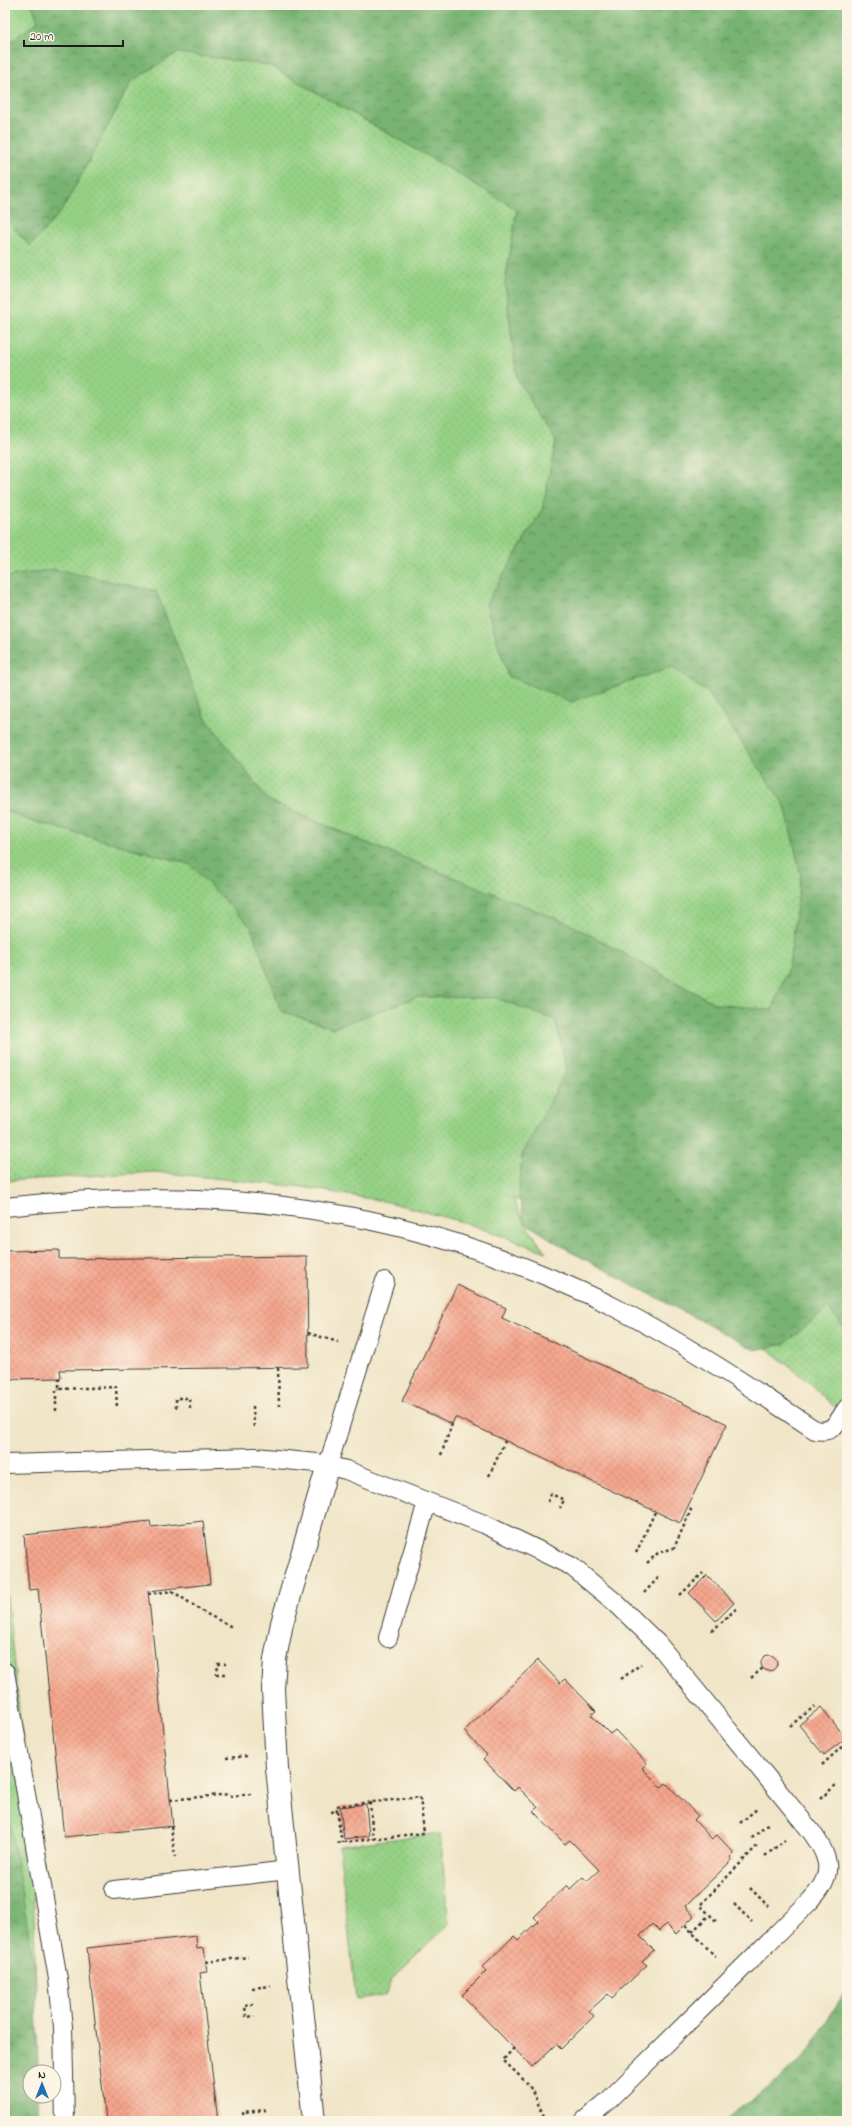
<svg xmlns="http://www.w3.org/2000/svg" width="852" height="2126" font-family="'Indie Flower',sans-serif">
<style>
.grass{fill:url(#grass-dots);stroke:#587650}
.forest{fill:url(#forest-crowns);stroke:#4a6847}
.building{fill:url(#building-cross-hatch)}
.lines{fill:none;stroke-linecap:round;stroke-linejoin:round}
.service-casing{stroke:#3c3a36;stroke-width:20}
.minor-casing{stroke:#3c3a36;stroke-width:24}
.path{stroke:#3c3a36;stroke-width:2.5;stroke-dasharray:3 3;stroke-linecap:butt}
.service{stroke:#fff;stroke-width:18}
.minor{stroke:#fff;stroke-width:22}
</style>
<defs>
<pattern id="grass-dots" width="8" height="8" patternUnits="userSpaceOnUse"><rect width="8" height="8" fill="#95d185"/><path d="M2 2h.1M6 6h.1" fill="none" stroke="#80b372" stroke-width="1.8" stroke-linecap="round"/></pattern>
<pattern id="forest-crowns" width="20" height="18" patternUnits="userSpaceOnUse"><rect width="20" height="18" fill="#78b372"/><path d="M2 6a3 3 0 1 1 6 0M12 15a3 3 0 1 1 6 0" fill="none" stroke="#62915d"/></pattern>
<pattern id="building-cross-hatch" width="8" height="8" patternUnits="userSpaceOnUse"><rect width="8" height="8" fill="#f5a68d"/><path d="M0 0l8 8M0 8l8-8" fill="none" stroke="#d18e79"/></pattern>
</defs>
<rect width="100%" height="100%" fill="#fcf5e5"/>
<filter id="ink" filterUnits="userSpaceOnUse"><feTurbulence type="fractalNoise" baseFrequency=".025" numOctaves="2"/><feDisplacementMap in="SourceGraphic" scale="8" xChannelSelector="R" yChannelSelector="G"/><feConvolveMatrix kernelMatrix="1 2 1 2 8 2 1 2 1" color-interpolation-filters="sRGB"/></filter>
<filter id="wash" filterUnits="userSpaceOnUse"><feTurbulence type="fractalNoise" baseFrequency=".012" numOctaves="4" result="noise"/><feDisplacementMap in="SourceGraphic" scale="16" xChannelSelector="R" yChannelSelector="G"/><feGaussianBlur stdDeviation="0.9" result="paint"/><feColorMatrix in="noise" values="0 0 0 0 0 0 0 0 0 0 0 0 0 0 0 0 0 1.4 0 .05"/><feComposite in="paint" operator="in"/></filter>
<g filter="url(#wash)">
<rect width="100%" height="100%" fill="#f0e5c7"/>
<g class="grass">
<path d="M 5,5 L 640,5 L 847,202 L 847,1419 L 807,1381 L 753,1337 L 529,1205 L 513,1198 L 524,1222 L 546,1252 L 466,1223 L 388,1202 L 302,1187 L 155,1172 L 5,1181 Z"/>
<path d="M 5,1578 L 32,1833 L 38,2072 L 30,2072 L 30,2096 L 38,2096 L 39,2121 L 5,2121 Z"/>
<path d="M 440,1833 L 449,1924 L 392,1979 L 385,1995 L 356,1999 L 339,1846 Z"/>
</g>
<g class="forest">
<path d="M 32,5 L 847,5 L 847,1332 L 828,1308 L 784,1344 L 755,1350 L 573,1253 L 524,1222 L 519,1195 L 522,1155 L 567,1069 L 555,1020 L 496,998 L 417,997 L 333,1028 L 281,1011 L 251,927 L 189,864 L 25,819 L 5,810 L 5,577 L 54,569 L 156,591 L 205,717 L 268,800 L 357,839 L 568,923 L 716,1004 L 772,1010 L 789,966 L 801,875 L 785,806 L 708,693 L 671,667 L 571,702 L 508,676 L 486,604 L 542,510 L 556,441 L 517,379 L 505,283 L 517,210 L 452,170 L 268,65 L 177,53 L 132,81 L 63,209 L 30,246 L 5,218 L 5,46 L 38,21 Z"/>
<path d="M 5,1793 L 35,1971 L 38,2072 L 30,2072 L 30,2096 L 38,2096 L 39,2121 L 5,2121 Z"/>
<path d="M 847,1988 L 847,2121 L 724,2121 L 781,2078 L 810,2049 Z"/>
</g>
<g id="blocks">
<g class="building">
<path d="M 59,1250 L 59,1259 L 307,1256 L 308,1367 L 60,1370 L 61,1378 L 5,1379 L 5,1251 Z"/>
<path d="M 457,1285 L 506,1308 L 502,1318 L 727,1424 L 680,1523 L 455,1417 L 452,1424 L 402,1401 Z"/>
<path d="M 150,1521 L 151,1527 L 203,1521 L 210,1584 L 148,1591 L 173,1826 L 64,1837 L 38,1589 L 29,1590 L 24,1535 Z"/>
<path d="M 707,1575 L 734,1603 L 716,1621 L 689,1593 Z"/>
<circle cx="769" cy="1663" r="8"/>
<path d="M 538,1660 L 560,1683 L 565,1679 L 596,1711 L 591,1715 L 610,1734 L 615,1730 L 647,1763 L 642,1768 L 661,1787 L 666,1783 L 698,1816 L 694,1820 L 712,1839 L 717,1835 L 734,1853 L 730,1857 L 732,1860 L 685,1906 L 694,1916 L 676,1934 L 666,1924 L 659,1931 L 652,1924 L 640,1936 L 654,1950 L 642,1961 L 647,1965 L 612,1998 L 608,1994 L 589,2011 L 594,2016 L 561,2049 L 556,2044 L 532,2067 L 462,1995 L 486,1971 L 482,1967 L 514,1936 L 518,1940 L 538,1921 L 534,1917 L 567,1885 L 570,1889 L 583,1877 L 587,1881 L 599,1870 L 570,1840 L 565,1844 L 533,1811 L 538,1807 L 518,1787 L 514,1791 L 483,1759 L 487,1755 L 464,1731 Z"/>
<path d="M 821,1707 L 846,1738 L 824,1755 L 799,1725 Z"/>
<path d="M 366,1804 L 369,1836 L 344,1839 L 340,1807 Z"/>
<path d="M 196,1936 L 197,1949 L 204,1948 L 207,1972 L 200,1973 L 218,2121 L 106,2121 L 87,1948 Z"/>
</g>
</g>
</g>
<g filter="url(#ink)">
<use href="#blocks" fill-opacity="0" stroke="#3c3a36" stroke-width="1"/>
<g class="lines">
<defs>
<g id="service">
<path d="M 5,1207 C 193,1186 366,1201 541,1274 C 565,1284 589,1294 612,1306 C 683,1342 749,1386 815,1430 C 834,1434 837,1422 847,1408"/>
<path d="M 5,1464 L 255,1457 L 317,1463 L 346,1470 L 484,1524 L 571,1566 L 616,1603 L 658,1644 L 810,1830 C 831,1858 835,1875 810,1901 L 608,2101 L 584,2121"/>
<path d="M 328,1465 L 385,1281"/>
<path d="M 388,1638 L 427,1502"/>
<path d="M 5,1672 L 58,1979 L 63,2027 L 65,2121"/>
<path d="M 114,1890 L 288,1870"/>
</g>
<path id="minor" d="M 314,2121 L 277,1768 L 273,1689 L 275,1659 L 282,1623 L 328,1465"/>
</defs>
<use href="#service" class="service-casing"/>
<use href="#minor" class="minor-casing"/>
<g class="path">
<path d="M 308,1333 L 338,1342"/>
<path d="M 278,1368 L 279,1406"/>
<path d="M 59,1378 L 59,1389 L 116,1387 L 117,1409"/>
<path d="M 253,1406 L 254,1430"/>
<path d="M 176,1408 L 176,1398 L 189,1398 L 190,1408"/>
<path d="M 56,1411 L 56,1389 L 59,1389"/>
<path d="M 441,1455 L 452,1424"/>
<path d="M 489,1476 L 505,1441"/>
<path d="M 548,1502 L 551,1494 L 564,1500 L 560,1508"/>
<path d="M 636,1553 L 655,1512"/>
<path d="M 647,1563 L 658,1553 L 674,1548 L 691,1510 L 687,1508"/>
<path d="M 644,1593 L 660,1576"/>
<path d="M 148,1594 L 172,1591 L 205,1613 L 232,1627"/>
<path d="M 680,1595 L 703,1573"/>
<path d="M 712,1631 L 737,1608"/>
<path d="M 225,1674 L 217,1674 L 218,1664 L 226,1664"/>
<path d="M 751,1678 L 763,1668"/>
<path d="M 621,1679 L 641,1664"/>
<path d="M 790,1726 L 815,1706"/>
<path d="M 226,1758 L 248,1756"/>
<path d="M 822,1765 L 846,1743"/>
<path d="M 230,1796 L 252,1794"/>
<path d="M 820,1799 L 837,1784"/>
<path d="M 170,1800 L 230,1794"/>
<path d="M 370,1802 L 373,1839"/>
<path d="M 337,1811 L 342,1843"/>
<path d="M 331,1812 L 337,1811 L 336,1806 L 420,1797 L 424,1833 L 335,1843"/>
<path d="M 740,1823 L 758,1808"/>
<path d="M 171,1826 L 175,1857"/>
<path d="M 752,1838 L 769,1823"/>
<path d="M 765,1856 L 785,1840"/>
<path d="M 750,1888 L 768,1906"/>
<path d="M 734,1904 L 752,1922"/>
<path d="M 716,1921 L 700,1905 L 757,1846"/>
<path d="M 685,1925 L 716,1957"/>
<path d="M 692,1932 L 709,1915"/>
<path d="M 206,1962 L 248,1957"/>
<path d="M 252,1988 L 271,1986"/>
<path d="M 254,2004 L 245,2005 L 246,2017 L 255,2016"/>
<path d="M 514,2048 L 503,2060 L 529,2085 L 544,2116"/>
<path d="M 244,2121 L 243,2112 L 266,2110"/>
</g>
<use href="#service" class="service"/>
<use href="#minor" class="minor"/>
</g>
</g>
<rect width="852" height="2126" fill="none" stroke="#fcf5e5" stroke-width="20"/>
<g transform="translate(42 2084)"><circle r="19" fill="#fcf5e5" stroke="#a29e95"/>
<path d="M0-3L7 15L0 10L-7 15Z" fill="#1f6fb2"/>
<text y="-6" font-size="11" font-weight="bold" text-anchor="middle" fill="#1c1c1c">N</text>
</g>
<path d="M24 40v6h99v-6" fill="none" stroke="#1c1c1c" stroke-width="2"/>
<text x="30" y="40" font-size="12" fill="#1c1c1c" stroke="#fcf5e5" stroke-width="3" paint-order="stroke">20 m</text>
</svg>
